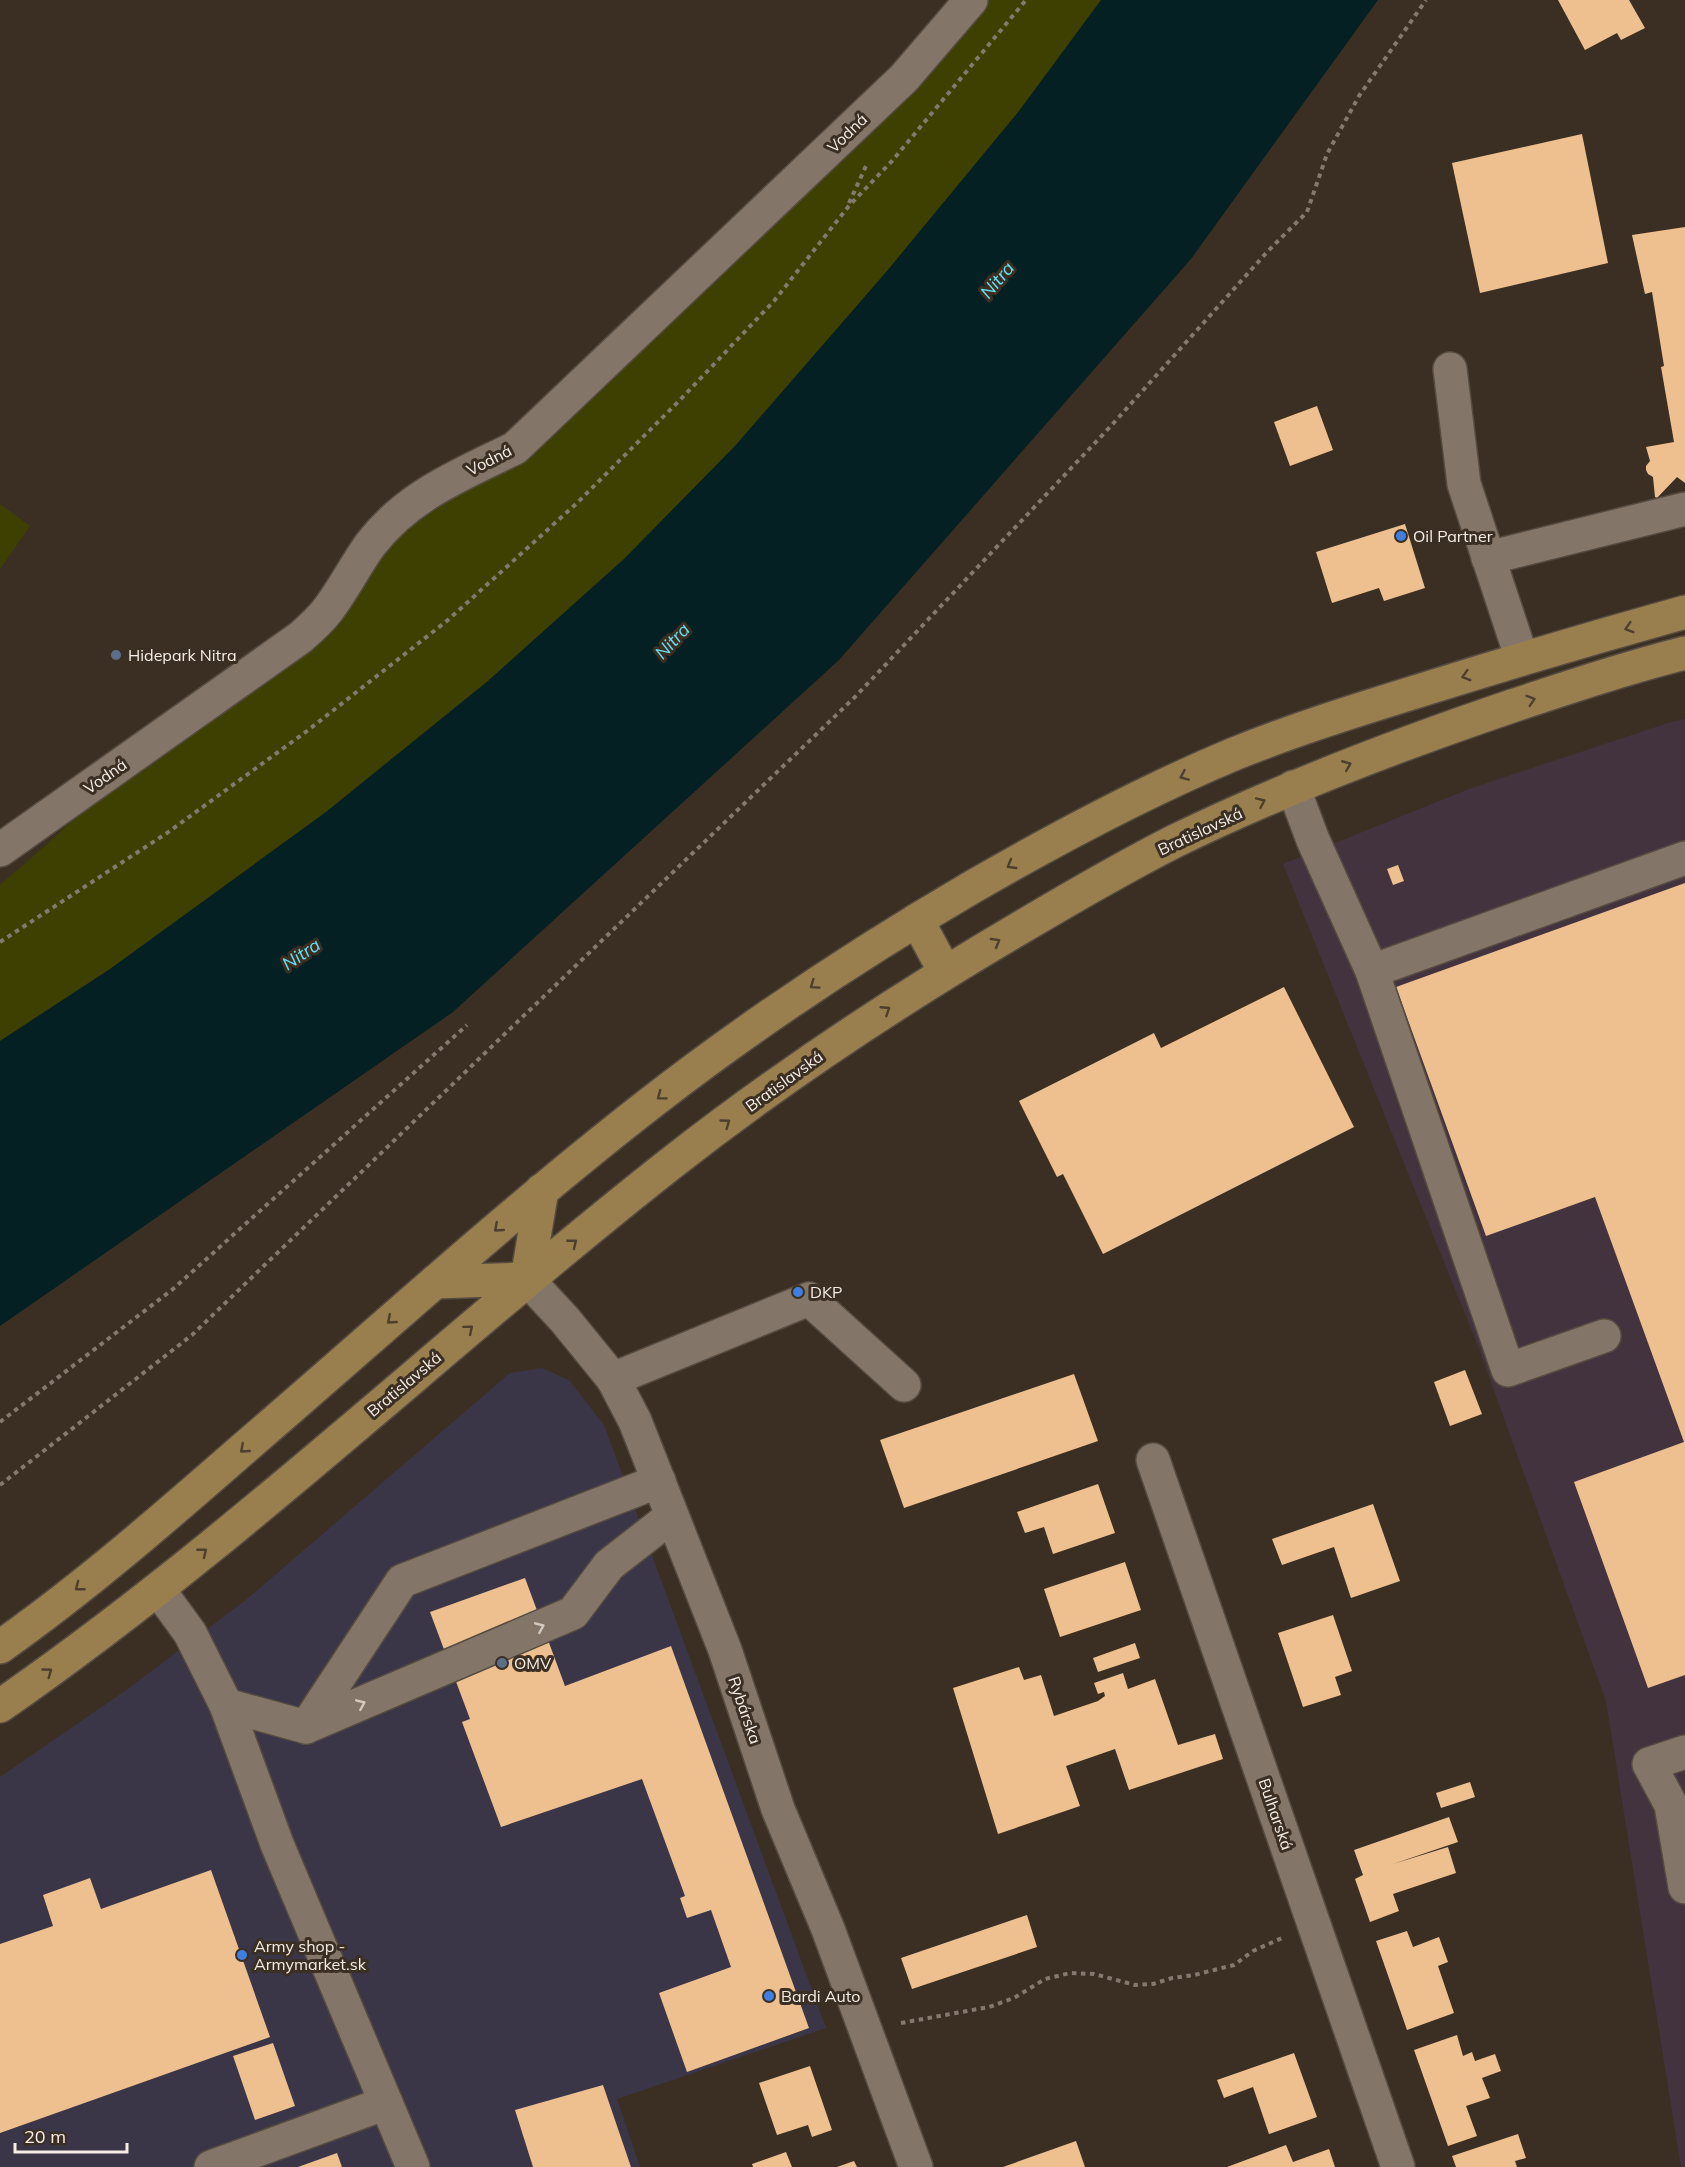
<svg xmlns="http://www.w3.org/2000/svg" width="1685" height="2167" font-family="Mulish,sans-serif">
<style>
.commercial{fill:#43333f}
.industrial{fill:#3a3647}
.green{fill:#3e4001}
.water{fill:#052023}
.building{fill:#eec090}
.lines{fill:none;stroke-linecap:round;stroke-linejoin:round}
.minor-casing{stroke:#554b40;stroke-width:36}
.major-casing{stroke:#554b40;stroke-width:36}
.path{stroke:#83796e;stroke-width:4;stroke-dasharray:4.5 4.5;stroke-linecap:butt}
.minor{stroke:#837668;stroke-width:33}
.major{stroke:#997e4e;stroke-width:33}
.oneway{stroke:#4e3f2c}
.oneway2{stroke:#d4cac0}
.shop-dot{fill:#3f7fe0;stroke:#3b2f23;stroke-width:2}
.service-dot{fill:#5c6f8a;stroke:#3b2f23;stroke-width:2}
.labels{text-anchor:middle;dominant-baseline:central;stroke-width:6;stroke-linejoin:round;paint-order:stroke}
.street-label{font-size:16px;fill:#f6eee6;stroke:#3b2f23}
.poi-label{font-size:16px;fill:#f6eee6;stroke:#3b2f23;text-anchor:start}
.water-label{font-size:18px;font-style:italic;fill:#64e1f0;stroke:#3b2f23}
</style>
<rect width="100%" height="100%" fill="#3b2f23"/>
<path class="commercial" d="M 1685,719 L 1685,2167 L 1681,2167 L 1606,1701 L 1478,1346 L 1283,864 L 1469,789 L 1668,723 Z"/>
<path class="industrial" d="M 542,1368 L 569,1380 L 604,1425 L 826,2028 L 617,2099 L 640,2167 L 0,2167 L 0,1777 L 129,1688 L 247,1599 L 510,1373 Z"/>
<g class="green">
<path d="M 988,0 L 1101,0 L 1019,111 L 887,271 L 735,446 L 624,559 L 488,681 L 326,812 L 110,969 L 0,1041 L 0,885 L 45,846 L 80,813 L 380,556 L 398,533 L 929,66 Z"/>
<path d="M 0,504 L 30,526 L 0,569 Z"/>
</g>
<path class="water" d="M 1101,0 L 1378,0 L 1191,259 L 839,660 L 453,1012 L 0,1326 L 0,1041 L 110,969 L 326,812 L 488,681 L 624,559 L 735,446 L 887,271 L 1019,111 Z"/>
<g class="building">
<path d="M 1558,0 L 1629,0 L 1645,28 L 1621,40 L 1617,33 L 1585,50 Z"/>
<path d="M 1582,134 L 1608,263 L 1480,293 L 1452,163 Z"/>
<path d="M 1685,227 L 1685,483 L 1677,477 L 1657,498 L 1655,497 L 1653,477 L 1648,474 L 1646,470 L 1646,466 L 1650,461 L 1646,447 L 1674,442 L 1661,367 L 1664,366 L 1652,292 L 1645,294 L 1632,235 Z"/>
<path d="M 1317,406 L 1333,450 L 1290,466 L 1274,422 Z"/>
<path d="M 1405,524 L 1425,588 L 1384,601 L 1379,588 L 1332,603 L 1316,552 Z"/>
<path d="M 1398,865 L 1404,881 L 1393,885 L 1387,869 Z"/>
<path d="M 1685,883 L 1685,1675 L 1648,1688 L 1574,1482 L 1684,1442 L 1595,1197 L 1486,1236 L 1396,987 Z"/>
<path d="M 1284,987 L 1354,1127 L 1103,1254 L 1063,1174 L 1057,1177 L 1019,1101 L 1154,1033 L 1161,1048 Z"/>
<path d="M 1465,1370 L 1482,1414 L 1450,1426 L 1434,1382 Z"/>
<path d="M 1074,1374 L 1098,1441 L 904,1508 L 880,1440 Z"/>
<path d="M 1098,1484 L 1115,1533 L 1053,1554 L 1044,1527 L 1025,1533 L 1017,1512 Z"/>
<path d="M 1373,1504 L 1400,1581 L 1351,1598 L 1334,1547 L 1282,1565 L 1272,1539 Z"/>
<path d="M 1125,1562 L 1141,1610 L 1060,1637 L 1044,1589 Z"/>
<path d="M 525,1578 L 565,1686 L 671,1646 L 809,2028 L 687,2072 L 659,1993 L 731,1967 L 711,1910 L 687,1918 L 680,1898 L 685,1896 L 642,1779 L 501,1827 L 462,1722 L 470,1719 L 430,1612 Z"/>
<path d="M 1333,1615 L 1352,1671 L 1335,1677 L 1341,1695 L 1303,1707 L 1278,1633 Z"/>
<path d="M 1135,1643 L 1140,1658 L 1098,1672 L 1093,1658 Z"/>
<path d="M 1019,1667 L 1024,1680 L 1041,1675 L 1054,1716 L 1098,1701 L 1105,1696 L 1104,1692 L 1098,1694 L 1094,1683 L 1123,1673 L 1128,1689 L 1155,1679 L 1178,1745 L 1215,1734 L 1223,1759 L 1129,1790 L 1115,1749 L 1066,1766 L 1080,1806 L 998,1834 L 953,1688 Z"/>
<path d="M 1470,1782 L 1475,1797 L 1441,1808 L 1436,1793 Z"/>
<path d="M 1449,1817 L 1458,1842 L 1393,1864 L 1448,1847 L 1456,1873 L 1393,1894 L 1399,1911 L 1370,1922 L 1355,1879 L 1363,1875 L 1354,1850 Z"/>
<path d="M 211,1870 L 270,2037 L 0,2133 L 0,1944 L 53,1926 L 43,1895 L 90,1878 L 101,1909 Z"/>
<path d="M 1027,1915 L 1037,1947 L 912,1989 L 901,1958 Z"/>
<path d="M 1407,1931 L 1413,1947 L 1439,1937 L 1448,1962 L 1438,1966 L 1454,2013 L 1407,2030 L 1376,1941 Z"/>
<path d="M 1457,2035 L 1463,2056 L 1472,2052 L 1475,2061 L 1495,2054 L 1501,2071 L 1482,2078 L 1490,2098 L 1466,2106 L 1477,2136 L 1448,2146 L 1414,2050 Z"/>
<path d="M 273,2043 L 295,2106 L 255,2120 L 233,2056 Z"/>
<path d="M 1294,2053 L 1317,2117 L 1269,2134 L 1253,2087 L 1224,2098 L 1217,2080 Z"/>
<path d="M 810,2066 L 832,2130 L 812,2137 L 808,2125 L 777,2135 L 759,2083 Z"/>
<path d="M 603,2085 L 631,2167 L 533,2167 L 515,2110 Z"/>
<path d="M 1518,2134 L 1526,2158 L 1515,2161 L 1517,2167 L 1456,2167 L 1452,2156 Z"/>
<path d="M 1076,2141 L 1085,2167 L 1003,2167 Z"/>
<path d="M 1286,2145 L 1293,2162 L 1329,2149 L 1335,2167 L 1227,2167 Z"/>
<path d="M 786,2152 L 792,2167 L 753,2167 L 752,2164 Z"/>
<path d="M 337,2153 L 342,2167 L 298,2167 Z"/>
<path d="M 854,2161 L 857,2167 L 837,2167 Z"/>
</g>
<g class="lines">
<defs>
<g id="minor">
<path d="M 1450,369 L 1464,484 L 1522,659"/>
<path d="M 1488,558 L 1685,509"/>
<path d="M 1293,787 L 1313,840 L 1372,971 L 1508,1370 L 1604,1336"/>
<path d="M 0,850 L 301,637 C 310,629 320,620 327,611 C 343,590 355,566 370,545 C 408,495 461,475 515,448 L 904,78 L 971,0"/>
<path d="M 1372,971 L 1685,858"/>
<path d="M 527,1279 L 565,1320 L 613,1379 L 635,1421 L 725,1650 L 778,1809 L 828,1929 L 916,2167"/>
<path d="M 613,1379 L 809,1299 L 904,1385"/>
<path d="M 1153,1460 L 1398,2167"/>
<path d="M 158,1589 L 190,1633 L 226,1705 L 277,1844 L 413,2167"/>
<path d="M 226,1705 L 306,1727 L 573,1613 L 609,1565 L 672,1516"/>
<path d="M 306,1727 L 402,1581 L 659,1481"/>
<path d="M 1685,1752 L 1649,1764 L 1671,1805 L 1685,1887"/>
<path d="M 211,2167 L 386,2103"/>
</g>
<g id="major">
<path d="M 917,920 L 945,972"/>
<path d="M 527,1279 L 542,1190"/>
<path d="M 435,1282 L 527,1279"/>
<path d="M 0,1647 C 85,1587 163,1519 242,1450 C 377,1334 508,1214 648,1105 C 752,1024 861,952 974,886 C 1059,837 1143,792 1234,754 C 1293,730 1354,711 1415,692 C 1504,664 1595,637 1685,612"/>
<path d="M 0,1706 C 238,1541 447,1339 674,1161 C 785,1074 904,996 1025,925 C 1074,896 1124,867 1175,841 C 1284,788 1397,745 1512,706 C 1569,687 1626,668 1685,653"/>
</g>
</defs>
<use href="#minor" class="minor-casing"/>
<use href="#major" class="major-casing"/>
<g class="path">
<path d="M 849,203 L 866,166"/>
<path d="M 0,942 L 167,833 L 307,731 L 448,620 L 576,504 L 680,400 L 774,301 L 848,207 L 892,161 L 1026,0"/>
<path d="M 0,1422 L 173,1289 L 467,1025"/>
<path d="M 0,1485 L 192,1335 L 855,697 L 1110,427 L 1268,251 L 1307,212 L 1327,154 L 1359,96 L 1426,0"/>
<path d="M 901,2023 L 989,2007 L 1014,1998 L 1045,1979 L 1070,1973 L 1094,1974 L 1135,1985 L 1153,1984 L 1172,1978 L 1194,1975 L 1234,1965 L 1253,1951 L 1282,1938"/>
</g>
<use href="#minor" class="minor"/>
<use href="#major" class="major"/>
</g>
<defs><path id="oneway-chevron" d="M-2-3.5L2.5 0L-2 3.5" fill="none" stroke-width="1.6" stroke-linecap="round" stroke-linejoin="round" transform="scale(1.5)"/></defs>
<g class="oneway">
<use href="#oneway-chevron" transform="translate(1629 628) rotate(163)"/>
<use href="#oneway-chevron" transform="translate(1466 676) rotate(163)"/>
<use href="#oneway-chevron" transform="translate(1531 700) rotate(-18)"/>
<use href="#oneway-chevron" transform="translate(1347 765) rotate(-22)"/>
<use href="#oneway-chevron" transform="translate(1184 776) rotate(156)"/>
<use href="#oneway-chevron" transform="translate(1261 802) rotate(-24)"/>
<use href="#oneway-chevron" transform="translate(1011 865) rotate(150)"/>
<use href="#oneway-chevron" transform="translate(996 942) rotate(-30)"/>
<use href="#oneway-chevron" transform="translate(814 985) rotate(145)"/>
<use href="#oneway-chevron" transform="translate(886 1010) rotate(-33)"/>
<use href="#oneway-chevron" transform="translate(661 1096) rotate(143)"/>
<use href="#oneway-chevron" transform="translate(726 1123) rotate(-36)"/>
<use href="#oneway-chevron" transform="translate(498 1228) rotate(139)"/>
<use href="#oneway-chevron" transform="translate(573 1243) rotate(-39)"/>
<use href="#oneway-chevron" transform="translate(391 1320) rotate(139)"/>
<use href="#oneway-chevron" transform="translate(469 1329) rotate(-40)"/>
<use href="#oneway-chevron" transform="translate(244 1449) rotate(139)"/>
<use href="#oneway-chevron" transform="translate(203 1552) rotate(-39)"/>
<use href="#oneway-chevron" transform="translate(79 1587) rotate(142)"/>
<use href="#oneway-chevron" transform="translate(48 1672) rotate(-36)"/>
</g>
<g class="oneway2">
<use href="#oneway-chevron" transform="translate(540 1627) rotate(-23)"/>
<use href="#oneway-chevron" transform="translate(361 1704) rotate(-23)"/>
</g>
<g class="shop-dot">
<circle cx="1401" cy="536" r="6"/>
<circle cx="798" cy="1292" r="6"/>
<circle cx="242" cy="1955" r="6"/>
<circle cx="769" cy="1996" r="6"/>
</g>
<g class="service-dot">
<circle cx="116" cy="655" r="6"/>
<circle cx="502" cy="1663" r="6"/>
</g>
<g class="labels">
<g class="street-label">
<text transform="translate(847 133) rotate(-44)">Vodná</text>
<text transform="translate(489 460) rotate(-27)">Vodná</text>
<text transform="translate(105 776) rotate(-35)">Vodná</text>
<text transform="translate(1200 831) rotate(-25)">Bratislavská</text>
<text transform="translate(784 1081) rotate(-36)">Bratislavská</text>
<text transform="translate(404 1384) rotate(-40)">Bratislavská</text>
<text transform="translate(745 1710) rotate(71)">Rybárska</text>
<text transform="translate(1276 1814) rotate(71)">Bulharská</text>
</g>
<g class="poi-label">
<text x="1413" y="536">Oil Partner</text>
<text x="128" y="655">Hidepark Nitra</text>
<text x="810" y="1292">DKP</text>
<text x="514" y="1663">OMV</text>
<text x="254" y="1946">Army shop -<tspan x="254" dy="18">Armymarket.sk</tspan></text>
<text x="781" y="1996">Bardi Auto</text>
</g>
<g class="water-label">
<text transform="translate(997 280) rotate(-50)">Nitra</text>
<text transform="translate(672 641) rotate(-47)">Nitra</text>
<text transform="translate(301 954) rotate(-34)">Nitra</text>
</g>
</g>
<path d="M15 2143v9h112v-9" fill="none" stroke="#f6eee6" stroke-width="3"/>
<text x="24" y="2143" font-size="18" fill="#f6eee6" stroke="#3b2f23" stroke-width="4.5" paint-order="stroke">20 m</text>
</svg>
